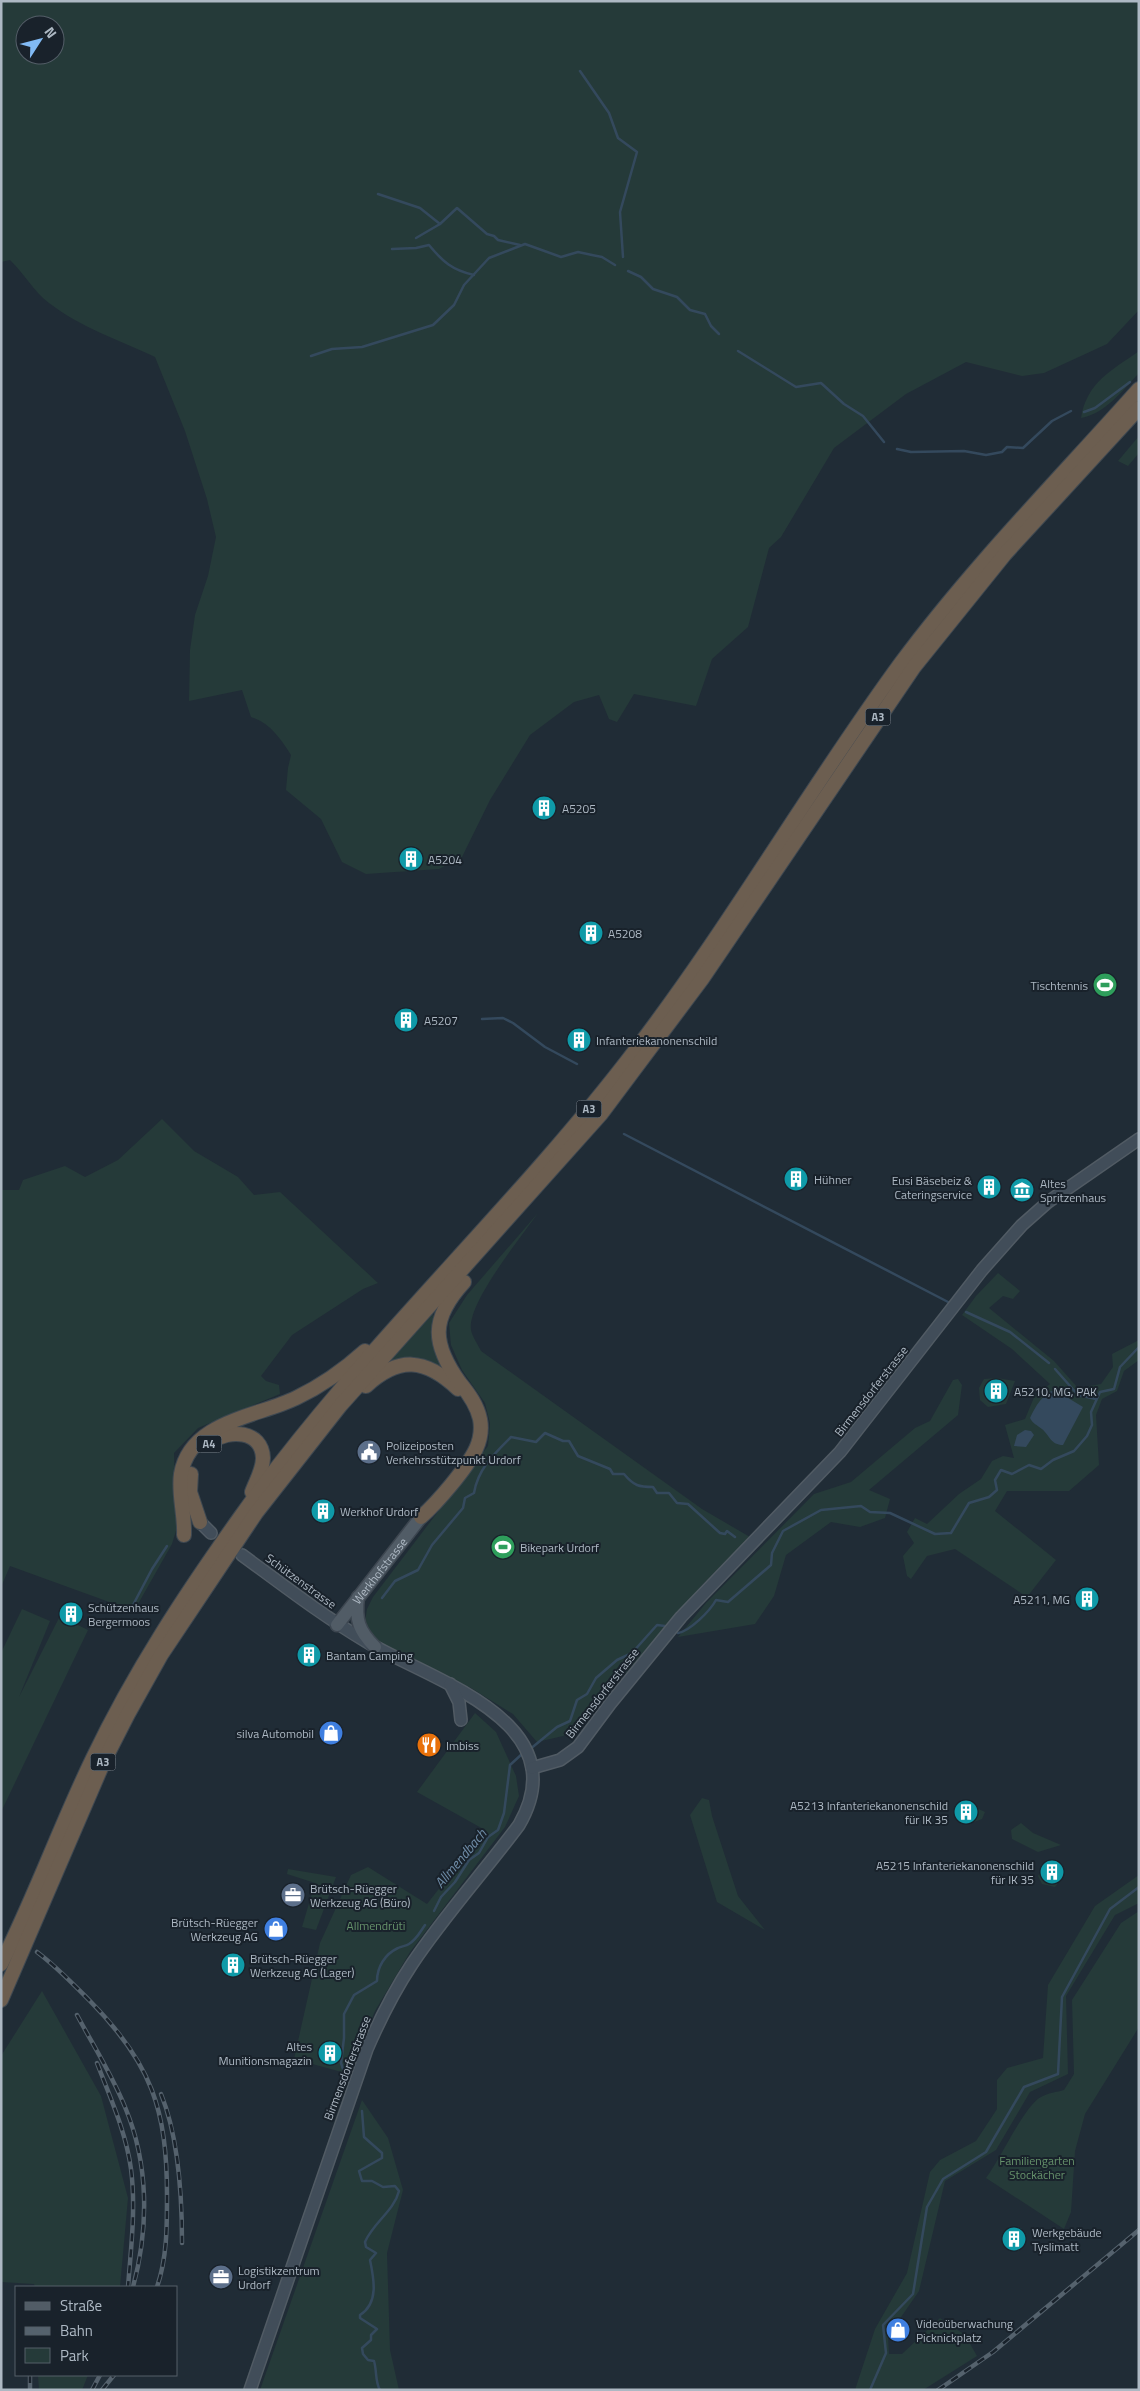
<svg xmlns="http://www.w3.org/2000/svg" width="1140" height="2391" font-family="'Titillium Web',sans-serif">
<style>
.green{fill:#253a39;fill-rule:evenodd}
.water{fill:#34495d}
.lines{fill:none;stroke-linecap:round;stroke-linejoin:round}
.stream{stroke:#34495d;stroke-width:2.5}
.secondary-casing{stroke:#515b64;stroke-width:14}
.primary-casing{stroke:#3d4650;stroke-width:15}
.highway-casing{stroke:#3e4851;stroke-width:16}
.secondary{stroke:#414d59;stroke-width:11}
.primary{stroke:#515c66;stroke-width:12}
.highway{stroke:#6c5e50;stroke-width:14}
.rail-casing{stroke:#55626d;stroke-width:4.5}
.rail{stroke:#19222b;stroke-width:2.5;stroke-dasharray:8;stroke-linecap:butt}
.labels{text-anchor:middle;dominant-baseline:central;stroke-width:4;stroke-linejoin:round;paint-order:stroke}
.shield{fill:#19222b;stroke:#818b95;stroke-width:1}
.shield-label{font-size:11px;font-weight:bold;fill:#adb8c3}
.poi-label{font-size:12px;fill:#adb8c3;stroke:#19222b;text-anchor:start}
.street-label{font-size:12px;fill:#adb8c3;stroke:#19222b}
.park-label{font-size:12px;fill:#66926b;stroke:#19222b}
.water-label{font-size:14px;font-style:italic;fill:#6f8ca7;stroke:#19222b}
</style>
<rect width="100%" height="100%" fill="#202c36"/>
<g class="green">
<path d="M 1,1 L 1139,1 L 1139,310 L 1107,344 L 1044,373 L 1022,376 L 966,362 L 906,394 L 834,448 L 781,537 L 769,548 L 748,627 L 712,659 L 696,706 L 634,694 L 617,722 L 609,719 L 599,695 L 574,702 L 530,735 L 490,800 L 462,857 L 439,869 L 366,874 L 342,862 L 321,819 L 286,790 L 288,768 L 291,755 C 280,738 270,723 251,717 L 242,690 L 189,701 L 190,650 L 195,615 L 208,576 L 216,537 L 207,499 L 185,431 L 155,357 C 119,340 80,327 49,303 C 34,292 24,273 10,260 L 1,262 ZM 25,25 L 55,25 L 55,55 L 25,55 Z"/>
<path d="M 1139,351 L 1139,373 C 1123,390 1105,414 1081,418 C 1087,382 1111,371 1139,351 Z"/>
<path d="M 1139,436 L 1139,453 L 1128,466 L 1118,461 Z"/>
<path d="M 162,1119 L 194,1151 L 238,1177 L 254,1195 L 280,1192 L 378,1283 L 363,1289 L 292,1335 L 261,1376 L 266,1381 L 279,1385 L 280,1394 L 198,1428 L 174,1453 L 175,1489 L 179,1521 L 172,1544 L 134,1611 L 10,1566 L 1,1587 L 1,1190 L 19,1190 L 23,1180 L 65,1166 L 85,1177 L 118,1160 Z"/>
<path d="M 538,1213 C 522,1236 467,1303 471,1330 C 472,1336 478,1345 481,1351 L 702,1509 L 750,1537 L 703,1584 L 582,1724 L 563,1736 L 537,1742 L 513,1714 L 471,1688 L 373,1640 L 364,1628 L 367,1609 L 373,1597 L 488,1446 L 490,1423 L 485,1403 L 462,1370 L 451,1345 L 449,1323 L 467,1295 Z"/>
<path d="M 998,1273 L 1020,1291 L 1013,1299 L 1003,1296 L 989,1308 L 1054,1361 L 1078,1388 L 1101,1384 L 1113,1367 L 1112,1354 L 1139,1340 L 1139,1360 L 1124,1371 L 1117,1391 L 1102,1399 L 1096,1415 L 1099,1465 L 1069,1491 L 1007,1491 L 995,1511 L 1056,1560 L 1027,1597 L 955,1549 L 927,1556 L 911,1579 L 907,1576 L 903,1556 L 914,1543 L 907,1532 L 915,1518 L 927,1524 L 959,1494 L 981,1479 L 992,1461 L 1003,1456 L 1014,1458 L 1005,1425 L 1025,1419 L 1035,1395 L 1050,1384 L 1012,1349 L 962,1315 L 976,1296 Z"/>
<path d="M 433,1314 C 432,1336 436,1353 445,1373 L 410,1359 L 388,1362 Z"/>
<path d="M 997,1378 L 1015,1381 L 1006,1404 L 988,1407 L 980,1400 L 979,1388 L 984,1379 Z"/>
<path d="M 958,1379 L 962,1385 L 958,1415 L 869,1490 L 890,1499 L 885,1518 L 860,1527 L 831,1522 L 786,1555 L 774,1596 L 755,1624 L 678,1637 L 706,1603 L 814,1494 L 851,1482 L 915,1428 L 930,1421 L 953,1380 Z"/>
<path d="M 22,1609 L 50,1621 L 19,1697 L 60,1616 L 88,1630 L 1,1812 L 1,1653 Z"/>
<path d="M 475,1713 L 496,1732 L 516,1776 L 519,1796 L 505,1827 L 410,1952 L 375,2011 L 349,2074 L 294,2059 L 320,1943 L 351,1875 L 368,1867 L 427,1904 L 485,1830 L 417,1792 Z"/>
<path d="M 702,1798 L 709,1800 L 712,1816 L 738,1896 L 765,1930 L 717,1902 L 690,1815 Z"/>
<path d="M 966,1803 L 985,1812 L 982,1819 L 971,1823 L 954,1815 L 958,1805 Z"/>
<path d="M 1021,1823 L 1033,1833 L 1061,1845 L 1038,1852 L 1012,1839 L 1011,1830 Z"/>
<path d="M 1045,1865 L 1059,1866 L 1062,1878 L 1055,1887 L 1042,1884 L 1038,1876 Z"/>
<path d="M 288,1869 L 336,1877 L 316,1930 L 302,1927 L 315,1883 L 287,1874 Z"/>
<path d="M 1139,1875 L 1139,1903 L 1115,1915 L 1066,1996 L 1068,2074 L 1030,2092 L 996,2150 L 945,2181 L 919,2291 L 888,2336 L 889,2354 L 902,2354 L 940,2318 L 965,2335 L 977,2356 L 923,2390 L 855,2390 L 875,2329 L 907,2273 L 930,2172 L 940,2160 L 976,2141 L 997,2109 L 997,2080 L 1007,2068 L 1043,2058 L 1048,1985 L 1095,1906 Z"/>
<path d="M 1139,1911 L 1139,2027 L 1085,2114 L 1075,2151 L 1071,2212 L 1064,2229 L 986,2178 C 1000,2160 1024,2106 1041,2097 C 1048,2093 1057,2092 1064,2090 L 1074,2074 L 1072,2000 L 1121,1923 Z"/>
<path d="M 42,1991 L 101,2096 L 128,2198 L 120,2287 L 35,2287 L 34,2284 L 1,2282 L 1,2056 Z"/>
<path d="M 362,2100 L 388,2138 L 403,2190 L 387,2253 L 390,2350 L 399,2390 L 260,2390 Z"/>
<path d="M 38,2375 L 88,2375 L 82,2390 L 39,2390 Z"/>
</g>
<g class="water">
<path d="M 1055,1390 L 1083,1407 L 1063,1445 C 1051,1445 1050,1436 1042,1429 C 1037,1425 1033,1424 1030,1418 C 1035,1407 1043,1393 1055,1390 Z"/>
<path d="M 1025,1430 L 1031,1431 L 1034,1435 L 1026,1447 L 1014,1446 L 1017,1435 Z"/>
</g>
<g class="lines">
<g class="stream">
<path d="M 580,71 L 609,113 L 618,138 L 637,152 L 620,212 L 623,257"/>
<path d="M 378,194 L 420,208 L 440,224 L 457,208 L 487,234 L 494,236 L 498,240 L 520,245"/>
<path d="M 416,238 L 440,224"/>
<path d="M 392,249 L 416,248 L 429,245 C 443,262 452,270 474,275"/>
<path d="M 628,271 L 641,277 L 653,289 L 677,297 L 690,310 L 705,314 L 711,326 L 719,334"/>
<path d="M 738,351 L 796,387 L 821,383 L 844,404 L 863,416 L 884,442"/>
<path d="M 311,356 L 332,349 L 362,347 L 433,325 L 454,305 L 464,285 L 489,258 L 525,244 L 561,257 L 578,252 L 592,255 L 602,257 L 615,265"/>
<path d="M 1084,412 L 1095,408 L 1130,382"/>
<path d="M 897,449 L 911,452 L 964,451 L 986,455 L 1002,452 L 1007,447 L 1023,448 L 1052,421 L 1071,411"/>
<path d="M 482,1019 L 503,1018 L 513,1023 L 545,1047 L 577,1064"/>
<path d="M 624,1134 L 950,1303"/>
<path d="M 966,1312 L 1010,1332 L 1049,1363"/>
<path d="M 1055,1369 L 1078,1395 L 1096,1399"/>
<path d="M 382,1598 L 395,1581 L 418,1570 L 432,1545 L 463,1508 L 465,1498 L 474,1493 C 478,1469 494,1454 511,1437 L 536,1442 L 545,1433 L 563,1441 L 569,1441 L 578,1456 L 610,1469 L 613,1474 L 624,1474 C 634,1486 639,1487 653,1487 L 657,1493 L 669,1493 L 677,1503 L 688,1504 L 720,1533 L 725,1534 L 727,1531 L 735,1537"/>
<path d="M 133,1605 L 152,1569 L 167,1546"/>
<path d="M 678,1633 C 690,1631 710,1611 716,1600 L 728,1602 L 771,1565 L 772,1553 L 783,1531 L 821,1510 L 861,1506 L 870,1512 L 890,1513 L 935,1534 L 951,1533 L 969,1503 L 989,1497 L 997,1490 L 995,1480 L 1001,1470 L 1012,1474 L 1029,1465 L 1041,1469 L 1053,1460 L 1074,1451 L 1087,1436 L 1092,1425 L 1091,1412 L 1100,1392 L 1114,1389 L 1120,1367 L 1139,1347"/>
<path d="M 529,1750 L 557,1727 L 570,1721 L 577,1700 L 587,1694 L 596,1678 L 617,1660 L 632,1653 L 657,1625 L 665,1626"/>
<path d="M 434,1911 L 441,1897 L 455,1882 L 469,1860 L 479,1853 L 488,1837 L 498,1830 L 504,1813 L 510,1765 L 522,1754"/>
<path d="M 343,2069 L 341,2063 L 344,2038 L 344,2014 L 354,1995 L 377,1981 C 377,1967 385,1954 398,1948 C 402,1946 406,1946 409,1944 C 417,1939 420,1932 425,1925"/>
<path d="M 362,2111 L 364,2137 L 382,2153 L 382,2158 L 359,2171 L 362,2181 L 372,2181 L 383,2187 L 395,2186 L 399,2191 C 394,2211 373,2223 365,2242 L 366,2247 L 376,2253 L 370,2260 C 374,2279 379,2303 360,2315 L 360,2318 L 377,2329 L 371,2335 L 371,2340 L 362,2348 L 363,2354 L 368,2360 L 374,2361 C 377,2371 375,2382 380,2390"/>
<path d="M 870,2390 L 886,2353 L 883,2325 L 913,2294 L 927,2207 L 943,2179 L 986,2152 L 1024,2087 L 1058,2074 L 1062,1997 L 1110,1909 L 1139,1887"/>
</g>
<defs>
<g id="secondary">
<path d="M 200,1522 L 211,1533"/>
<path d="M 242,1555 C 283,1585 323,1616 367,1642 C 430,1680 579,1721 519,1825 C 484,1872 444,1916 412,1964 C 394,1991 380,2019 367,2049 L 250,2390"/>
<path d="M 450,1684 L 459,1702 L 461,1720"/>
<path d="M 532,1768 L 560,1760 L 578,1747 L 610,1704 L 681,1617 L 840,1452 L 982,1270 L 1022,1225 L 1048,1202 L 1139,1139"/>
</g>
<g id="primary">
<path d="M 358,1597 C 355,1620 359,1631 375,1647"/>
<path id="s1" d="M 337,1625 L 421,1517"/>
</g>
<g id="highway">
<path d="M 366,1386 C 399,1356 425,1358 458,1389"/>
<path d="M 211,1442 C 229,1429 262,1430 263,1458 C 263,1470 256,1481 252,1492"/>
<path d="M 191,1474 L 190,1492 L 200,1522"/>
<path d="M 421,1517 C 437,1503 467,1468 476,1449 C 480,1440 482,1429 480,1419 C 477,1405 469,1394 460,1383 C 432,1344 430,1319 464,1282"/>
<path d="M 184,1535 C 185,1514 178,1494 181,1474 C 190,1421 257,1417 296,1398 C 321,1386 344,1370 365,1351"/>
<path d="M 1,1964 C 35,1897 60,1826 93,1758 C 134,1672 186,1593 241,1516 C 359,1350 511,1213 634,1052 C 730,927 808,790 901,663 C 973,566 1058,480 1139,389"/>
<path d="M 1,2000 L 104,1761 L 128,1714 L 161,1655 L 256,1513 L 340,1406 L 601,1114 L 702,979 L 914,667 L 1005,554 L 1139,408"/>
</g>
</defs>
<use href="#secondary" class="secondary-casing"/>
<use href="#primary" class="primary-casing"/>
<use href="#highway" class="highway-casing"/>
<use href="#secondary" class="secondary"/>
<use href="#primary" class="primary"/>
<use href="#highway" class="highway"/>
<defs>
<g id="rail">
<path d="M 37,1952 C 57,1967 73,1984 90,2001 C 152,2064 167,2110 167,2196 C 167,2227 167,2258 157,2287"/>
<path d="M 77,2015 C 93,2045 112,2075 125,2107 C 149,2164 149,2228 133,2287"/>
<path d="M 97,2063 C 110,2097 126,2132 131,2169 C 136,2208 131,2248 128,2287"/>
<path d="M 161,2094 C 179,2138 182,2196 182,2243"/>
<path d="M 30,2375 L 30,2390"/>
<path d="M 92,2390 L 100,2375"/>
<path d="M 102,2390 L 114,2375"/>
<path d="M 938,2390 L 993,2352 L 1139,2230"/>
</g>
</defs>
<use href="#rail" class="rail-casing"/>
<use href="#rail" class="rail"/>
</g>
<defs>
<symbol id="building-disc" viewBox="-11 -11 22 22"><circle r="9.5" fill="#0f9aa8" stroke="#19222b"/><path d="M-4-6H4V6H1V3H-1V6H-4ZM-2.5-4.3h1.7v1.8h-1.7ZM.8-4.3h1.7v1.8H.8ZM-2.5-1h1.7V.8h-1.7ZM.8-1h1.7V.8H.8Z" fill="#fff"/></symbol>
<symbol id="stadium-disc" viewBox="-11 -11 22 22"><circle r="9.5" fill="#2e9e5b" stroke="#19222b"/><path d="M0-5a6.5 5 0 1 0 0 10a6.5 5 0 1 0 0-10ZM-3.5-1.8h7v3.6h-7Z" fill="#fff"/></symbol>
<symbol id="museum-disc" viewBox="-11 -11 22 22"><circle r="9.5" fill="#0f9aa8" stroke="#19222b"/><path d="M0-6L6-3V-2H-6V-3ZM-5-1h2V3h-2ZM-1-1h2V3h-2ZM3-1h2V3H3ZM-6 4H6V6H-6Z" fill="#fff"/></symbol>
<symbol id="civic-disc" viewBox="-11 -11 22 22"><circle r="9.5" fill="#5c6f8a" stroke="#19222b"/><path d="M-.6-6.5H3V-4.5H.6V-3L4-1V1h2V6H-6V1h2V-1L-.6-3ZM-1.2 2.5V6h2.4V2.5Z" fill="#fff"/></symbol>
<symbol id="shop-disc" viewBox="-11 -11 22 22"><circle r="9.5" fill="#3f7fe0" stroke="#19222b"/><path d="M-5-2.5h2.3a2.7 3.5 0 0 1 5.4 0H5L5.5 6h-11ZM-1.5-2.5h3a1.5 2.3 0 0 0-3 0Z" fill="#fff"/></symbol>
<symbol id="restaurant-disc" viewBox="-11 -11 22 22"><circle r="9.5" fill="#e8710a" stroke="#19222b"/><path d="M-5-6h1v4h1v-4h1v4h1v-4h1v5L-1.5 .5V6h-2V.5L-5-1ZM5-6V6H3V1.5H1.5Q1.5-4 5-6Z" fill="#fff"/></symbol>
<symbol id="office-disc" viewBox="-11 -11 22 22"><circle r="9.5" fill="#5c6f8a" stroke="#19222b"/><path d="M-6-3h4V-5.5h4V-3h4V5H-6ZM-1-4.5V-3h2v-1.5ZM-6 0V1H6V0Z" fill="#fff"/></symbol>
</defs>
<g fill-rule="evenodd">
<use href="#building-disc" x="530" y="794" width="28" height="28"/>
<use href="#building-disc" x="397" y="845" width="28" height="28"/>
<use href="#building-disc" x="577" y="919" width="28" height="28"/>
<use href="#stadium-disc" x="1091" y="971" width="28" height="28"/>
<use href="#building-disc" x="392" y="1006" width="28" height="28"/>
<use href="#building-disc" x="565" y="1026" width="28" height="28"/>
<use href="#building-disc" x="782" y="1165" width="28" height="28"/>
<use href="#building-disc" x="975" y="1173" width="28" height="28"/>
<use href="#museum-disc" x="1008" y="1176" width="28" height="28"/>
<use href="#building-disc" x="982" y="1377" width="28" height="28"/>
<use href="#civic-disc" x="355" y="1438" width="28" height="28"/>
<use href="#building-disc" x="309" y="1497" width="28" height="28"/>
<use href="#stadium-disc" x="489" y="1533" width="28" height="28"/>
<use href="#building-disc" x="1073" y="1585" width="28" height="28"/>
<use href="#building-disc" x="57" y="1600" width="28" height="28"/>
<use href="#building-disc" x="295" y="1641" width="28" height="28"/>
<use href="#shop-disc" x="317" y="1719" width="28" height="28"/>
<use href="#restaurant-disc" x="415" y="1731" width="28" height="28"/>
<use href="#building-disc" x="952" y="1798" width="28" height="28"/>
<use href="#building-disc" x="1038" y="1858" width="28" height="28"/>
<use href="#office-disc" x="279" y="1881" width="28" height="28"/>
<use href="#shop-disc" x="262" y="1915" width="28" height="28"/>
<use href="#building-disc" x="219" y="1951" width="28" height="28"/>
<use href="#building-disc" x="316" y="2039" width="28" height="28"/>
<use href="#building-disc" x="1000" y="2225" width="28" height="28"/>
<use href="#office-disc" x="207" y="2263" width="28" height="28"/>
<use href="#shop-disc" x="884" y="2316" width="28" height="28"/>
</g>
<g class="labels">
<g class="shield">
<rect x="865.5" y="708.5" width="25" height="17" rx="4"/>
<rect x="576.5" y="1100.5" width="25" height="17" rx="4"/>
<rect x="196.5" y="1435.5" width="25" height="17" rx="4"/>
<rect x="90.5" y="1753.5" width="25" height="17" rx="4"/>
</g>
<g class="shield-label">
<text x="878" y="717">A3</text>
<text x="589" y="1109">A3</text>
<text x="209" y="1444">A4</text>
<text x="103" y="1762">A3</text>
</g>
<g class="poi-label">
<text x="562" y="808">A5205</text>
<text x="428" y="859">A5204</text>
<text x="608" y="933">A5208</text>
<text x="1088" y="985" text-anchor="end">Tischtennis</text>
<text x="424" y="1020">A5207</text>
<text x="596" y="1040">Infanteriekanonenschild</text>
<text x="814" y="1179">Hühner</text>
<text x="972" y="1180" text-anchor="end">Eusi Bäsebeiz &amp;<tspan x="972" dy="14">Cateringservice</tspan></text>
<text x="1040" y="1183">Altes<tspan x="1040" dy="14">Spritzenhaus</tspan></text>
<text x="1014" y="1391">A5210, MG, PAK</text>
<text x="386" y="1445">Polizeiposten<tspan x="386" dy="14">Verkehrsstützpunkt Urdorf</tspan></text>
<text x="340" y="1511">Werkhof Urdorf</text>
<text x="520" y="1547">Bikepark Urdorf</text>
<text x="1070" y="1599" text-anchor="end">A5211, MG</text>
<text x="88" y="1607">Schützenhaus<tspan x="88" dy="14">Bergermoos</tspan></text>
<text x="326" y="1655">Bantam Camping</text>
<text x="314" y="1733" text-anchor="end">silva Automobil</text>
<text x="446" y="1745">Imbiss</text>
<text x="948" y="1805" text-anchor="end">A5213 Infanteriekanonenschild<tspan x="948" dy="14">für IK 35</tspan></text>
<text x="1034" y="1865" text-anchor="end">A5215 Infanteriekanonenschild<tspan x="1034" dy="14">für IK 35</tspan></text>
<text x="310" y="1888">Brütsch-Rüegger<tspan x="310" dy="14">Werkzeug AG (Büro)</tspan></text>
<text x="258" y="1922" text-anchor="end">Brütsch-Rüegger<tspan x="258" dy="14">Werkzeug AG</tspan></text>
<text x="250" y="1958">Brütsch-Rüegger<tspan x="250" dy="14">Werkzeug AG (Lager)</tspan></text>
<text x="312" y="2046" text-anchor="end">Altes<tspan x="312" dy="14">Munitionsmagazin</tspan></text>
<text x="1032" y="2232">Werkgebäude<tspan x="1032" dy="14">Tyslimatt</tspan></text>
<text x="238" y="2270">Logistikzentrum<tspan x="238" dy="14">Urdorf</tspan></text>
<text x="916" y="2323">Videoüberwachung<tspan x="916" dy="14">Picknickplatz</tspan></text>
</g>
<g class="street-label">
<text transform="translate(871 1391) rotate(-52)">Birmensdorferstrasse</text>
<text stroke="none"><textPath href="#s1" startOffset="69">Werkhofstrasse</textPath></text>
<text transform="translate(301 1581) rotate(36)">Schützenstrasse</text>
<text transform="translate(602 1693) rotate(-52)">Birmensdorferstrasse</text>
<text transform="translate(347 2068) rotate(-69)">Birmensdorferstrasse</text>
</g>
<g class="park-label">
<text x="376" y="1925">Allmendrüti</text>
<text x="1037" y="2160">Familiengarten<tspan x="1037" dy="14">Stockächer</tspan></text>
</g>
<g class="water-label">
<text transform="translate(460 1858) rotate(-50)">Allmendbach</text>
</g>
</g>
<rect width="1140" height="2391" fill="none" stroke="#adb8c3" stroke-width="5"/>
<rect x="15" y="2286" width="162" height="90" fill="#19222b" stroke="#545e68"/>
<rect x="25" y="2302" width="25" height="8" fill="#515c66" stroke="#545e68"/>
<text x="60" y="2311" font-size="15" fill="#adb8c3">Straße</text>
<rect x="25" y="2327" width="25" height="8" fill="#55626d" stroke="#545e68"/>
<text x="60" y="2336" font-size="15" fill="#adb8c3">Bahn</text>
<rect x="25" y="2348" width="25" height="15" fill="#253a39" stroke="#545e68"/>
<text x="60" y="2361" font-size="15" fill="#adb8c3">Park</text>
<g transform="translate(40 40) rotate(54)"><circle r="24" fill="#19222b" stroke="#545e68"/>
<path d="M0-4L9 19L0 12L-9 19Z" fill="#81baf4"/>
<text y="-8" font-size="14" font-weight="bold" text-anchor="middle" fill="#adb8c3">N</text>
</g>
</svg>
